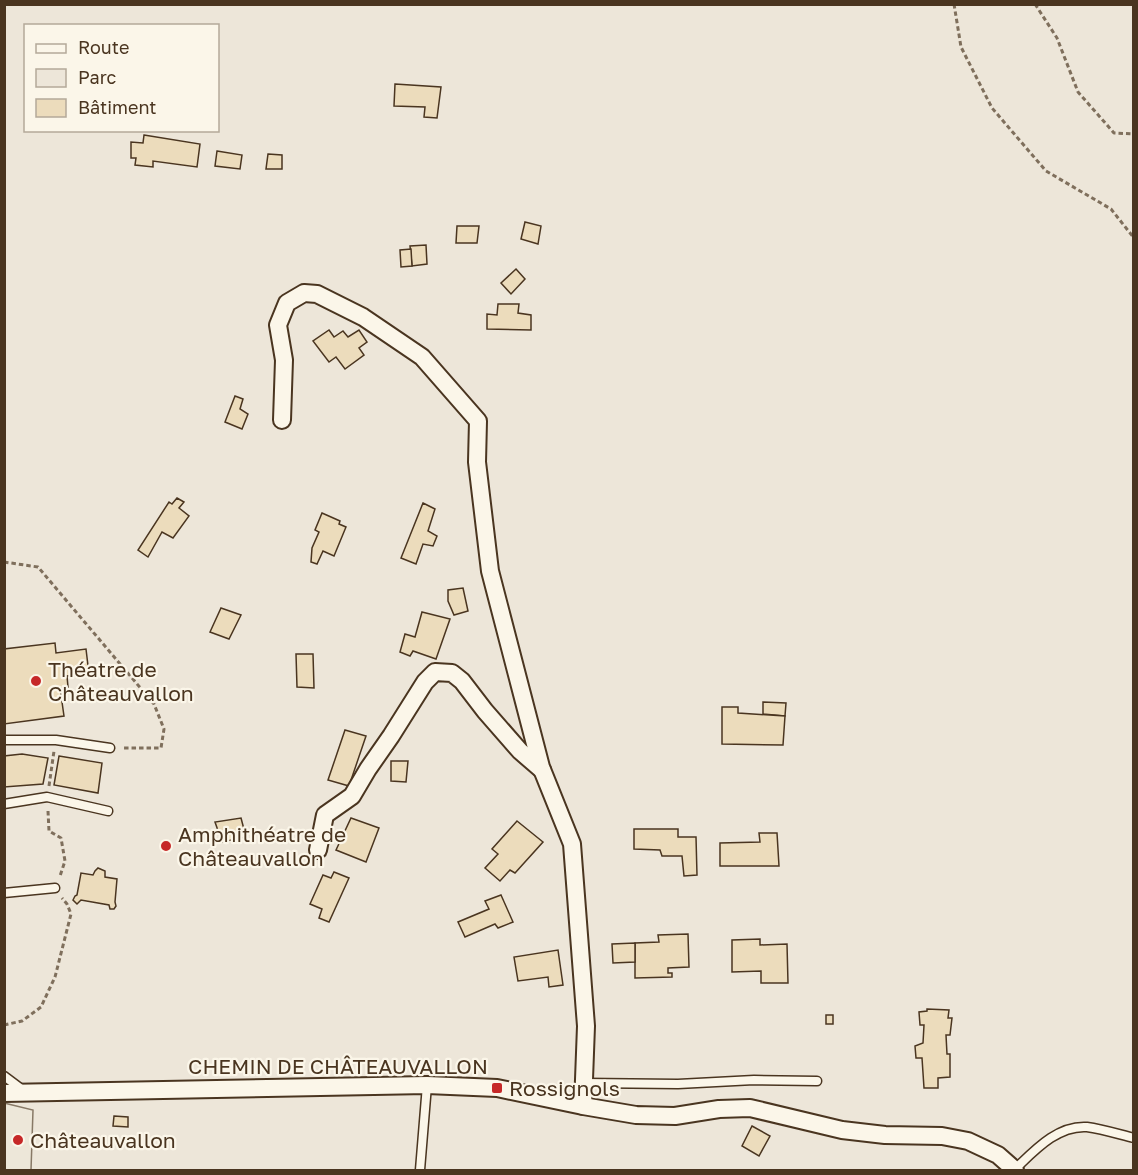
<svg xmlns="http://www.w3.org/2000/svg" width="1138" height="1175" font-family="'Golos Text',sans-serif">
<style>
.green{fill:#ede6d9;stroke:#887966;stroke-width:1.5;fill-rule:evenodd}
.parking{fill:#ede7d9;stroke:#887966;stroke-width:1.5}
.building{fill:#ecdcbc;stroke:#4a3520;stroke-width:1.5}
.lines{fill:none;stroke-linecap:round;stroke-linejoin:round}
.lane-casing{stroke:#4a3520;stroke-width:11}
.street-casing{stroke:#4a3520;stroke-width:20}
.path{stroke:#7f6f5c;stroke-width:3;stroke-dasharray:4.5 3;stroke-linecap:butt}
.lane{stroke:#fbf6e9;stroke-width:8}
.street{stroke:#fbf6e9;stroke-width:16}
.poi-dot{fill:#c62828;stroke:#fbf6e9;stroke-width:2}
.labels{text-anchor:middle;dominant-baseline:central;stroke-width:4.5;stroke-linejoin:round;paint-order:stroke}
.poi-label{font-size:21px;fill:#4a3520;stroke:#fbf6e9;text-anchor:start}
.street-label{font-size:21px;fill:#4a3520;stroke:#fbf6e9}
</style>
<rect width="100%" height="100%" fill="#fbf6e9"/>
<path class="green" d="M 5,5 L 1133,5 L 1133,1170 L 5,1170 ZM 26,26 L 218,26 L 218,130 L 26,130 Z"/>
<path class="parking" d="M 4,1103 L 33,1110 L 31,1170 L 5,1170 Z"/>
<g class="building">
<path d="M 395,84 L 441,87 L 437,118 L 424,117 L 425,107 L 394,106 Z"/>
<path d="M 144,135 L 200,144 L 197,167 L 153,161 L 153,167 L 135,165 L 136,158 L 131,158 L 131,142 L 143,143 Z"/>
<path d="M 217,151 L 242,155 L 240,169 L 215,166 Z"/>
<path d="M 268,154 L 282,155 L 282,169 L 266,169 Z"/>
<path d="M 525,222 L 541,226 L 538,244 L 521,239 Z"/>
<path d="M 457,226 L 479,226 L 477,243 L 456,243 Z"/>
<path d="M 426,245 L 427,264 L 412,266 L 410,246 Z"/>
<path d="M 411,249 L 412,266 L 401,267 L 400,250 Z"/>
<path d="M 516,269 L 525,279 L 511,294 L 501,283 Z"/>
<path d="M 498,304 L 519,304 L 518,313 L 531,315 L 531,330 L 487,329 L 487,314 L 497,315 Z"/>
<path d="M 329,330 L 334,337 L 343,331 L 348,337 L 359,330 L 367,342 L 359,348 L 364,355 L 345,369 L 336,357 L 329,362 L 313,341 Z"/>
<path d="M 235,396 L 243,399 L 240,409 L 248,414 L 242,429 L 225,422 Z"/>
<path d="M 177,498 L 184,502 L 179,508 L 189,516 L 173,538 L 162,532 L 148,557 L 138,550 L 169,502 L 172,504 Z"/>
<path d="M 423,503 L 435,509 L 428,531 L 437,536 L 433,546 L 423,544 L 416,564 L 401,558 Z"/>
<path d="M 322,513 L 340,521 L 339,524 L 346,527 L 334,556 L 323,551 L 317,564 L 311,562 L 312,548 L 319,532 L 315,530 Z"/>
<path d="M 463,588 L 468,611 L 454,615 L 448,601 L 448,590 Z"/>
<path d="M 221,608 L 241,615 L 229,639 L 210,632 Z"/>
<path d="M 422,612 L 450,619 L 436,659 L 413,651 L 410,656 L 400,652 L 405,634 L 415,637 Z"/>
<path d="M 55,643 L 56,653 L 86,649 L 89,674 L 67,676 L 68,687 L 60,688 L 64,716 L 4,724 L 4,649 Z"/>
<path d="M 296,654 L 313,654 L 314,688 L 297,687 Z"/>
<path d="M 763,702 L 786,703 L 785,716 L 763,714 Z"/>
<path d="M 722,707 L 738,707 L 738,713 L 785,716 L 783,745 L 722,744 Z"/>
<path d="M 345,730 L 366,736 L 349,786 L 328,780 Z"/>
<path d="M 22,754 L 48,758 L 43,784 L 4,787 L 4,756 Z"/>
<path d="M 59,756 L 102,763 L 98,793 L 54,785 Z"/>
<path d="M 391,761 L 408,761 L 406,782 L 391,781 Z"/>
<path d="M 241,818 L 246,837 L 222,842 L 215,822 Z"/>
<path d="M 351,818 L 379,828 L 366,862 L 336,850 Z"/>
<path d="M 517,821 L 543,842 L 515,873 L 510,870 L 500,881 L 485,868 L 498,854 L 492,849 Z"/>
<path d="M 634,829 L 678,829 L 678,837 L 696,837 L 697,875 L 684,876 L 682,856 L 662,856 L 660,850 L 634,849 Z"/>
<path d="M 759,833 L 777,833 L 779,866 L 720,866 L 720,843 L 760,842 Z"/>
<path d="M 98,868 L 105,871 L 105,877 L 117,879 L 115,902 L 116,906 L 114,909 L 110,909 L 109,905 L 81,900 L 77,904 L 73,900 L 75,896 L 77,895 L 81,873 L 93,875 L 95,871 Z"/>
<path d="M 334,872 L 349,878 L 329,922 L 319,918 L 322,909 L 310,904 L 323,875 L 331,878 Z"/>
<path d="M 501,895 L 513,922 L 498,928 L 495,924 L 465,937 L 458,922 L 489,909 L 485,901 Z"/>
<path d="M 688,934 L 689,967 L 668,968 L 668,973 L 672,973 L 672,977 L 635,978 L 635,943 L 659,942 L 658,935 Z"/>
<path d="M 760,939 L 760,945 L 787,944 L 788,983 L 761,983 L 761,971 L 732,972 L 732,940 Z"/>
<path d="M 635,943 L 635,962 L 613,963 L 612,944 Z"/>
<path d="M 558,950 L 563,985 L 549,987 L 548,977 L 518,981 L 514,957 Z"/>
<path d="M 927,1009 L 949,1010 L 948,1018 L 952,1018 L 950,1035 L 946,1035 L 947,1054 L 950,1054 L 950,1077 L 938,1078 L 938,1088 L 924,1088 L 922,1058 L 916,1058 L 915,1046 L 923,1043 L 924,1025 L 920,1025 L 919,1012 L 927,1011 Z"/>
<rect x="826" y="1015" width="7" height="9"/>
<path d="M 114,1116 L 128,1117 L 128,1127 L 113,1126 Z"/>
<path d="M 752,1126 L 770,1136 L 759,1156 L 742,1146 Z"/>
</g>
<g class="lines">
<defs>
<g id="lane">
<path d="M 4,740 L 56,740 L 110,748"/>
<path d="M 4,804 L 47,797 L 108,811"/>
<path d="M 4,893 L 55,888"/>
<path d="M 4,1076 L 24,1091"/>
<path d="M 584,1083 L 678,1084 L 754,1080 L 817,1081"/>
<path d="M 420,1170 L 427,1085"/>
<path d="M 1014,1170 C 1034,1151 1057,1125 1087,1127 C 1102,1129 1118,1134 1134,1138"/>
</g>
<g id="street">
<path d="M 282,420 L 284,360 L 278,325 L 287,303 L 304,293 L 317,294 L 363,317 L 422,357 L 478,421 L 477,462 L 490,571 L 541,767 L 572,844 L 586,1026 L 583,1106"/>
<path d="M 318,850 L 325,815 L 352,796 L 368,769 L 391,736 L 425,682 L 435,672 L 452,673 L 462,681 L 485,711 L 520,751 L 542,770"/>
<path d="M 4,1093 L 427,1085 L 497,1088 L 583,1106 L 636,1115 L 675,1116 L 719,1109 L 750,1108 L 842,1130 L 885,1135 L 942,1136 L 968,1141 L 998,1155 L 1015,1170"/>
</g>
</defs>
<use href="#lane" class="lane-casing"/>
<use href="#street" class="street-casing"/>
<g class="path">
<path d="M 954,4 L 961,47 L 992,108 L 1046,171 L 1111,209 L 1134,238"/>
<path d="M 1035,4 L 1057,38 L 1078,92 L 1114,133 L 1134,134"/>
<path d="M 4,562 L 38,567 L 154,704 L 164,729 L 161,748 L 123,748"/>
<path d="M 49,786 L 54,751"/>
<path d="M 48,811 L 49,831 L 61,838 L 65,861 L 60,876"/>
<path d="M 4,1025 L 22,1021 L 41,1007 L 55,977 L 71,914 L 67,904 L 62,898"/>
</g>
<use href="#lane" class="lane"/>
<use href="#street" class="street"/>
</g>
<g class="poi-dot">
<circle cx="36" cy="681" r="6"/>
<circle cx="166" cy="846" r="6"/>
<rect x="491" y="1082" width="12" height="12" rx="3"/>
<circle cx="18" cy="1140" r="6"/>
</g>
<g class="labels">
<g class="poi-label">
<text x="48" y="669">Théatre de<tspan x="48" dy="24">Châteauvallon</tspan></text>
<text x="178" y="834">Amphithéatre de<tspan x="178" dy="24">Châteauvallon</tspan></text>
<text x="509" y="1088">Rossignols</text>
<text x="30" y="1140">Châteauvallon</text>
</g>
<g class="street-label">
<text x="338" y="1066">CHEMIN DE CHÂTEAUVALLON</text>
</g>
</g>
<rect width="1138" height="1175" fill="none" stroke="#4a3520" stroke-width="12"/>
<rect x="24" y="24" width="195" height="108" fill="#fbf6e9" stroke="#b4a999" stroke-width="1.5"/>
<rect x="36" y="44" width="30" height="9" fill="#fbf6e9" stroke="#b4a999" stroke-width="1.5"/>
<text x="78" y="54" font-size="18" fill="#4a3520">Route</text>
<rect x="36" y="69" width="30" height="18" fill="#ede6d9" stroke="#b4a999" stroke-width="1.5"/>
<text x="78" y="84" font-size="18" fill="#4a3520">Parc</text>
<rect x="36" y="99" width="30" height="18" fill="#ecdcbc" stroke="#b4a999" stroke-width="1.5"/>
<text x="78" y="114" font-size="18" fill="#4a3520">Bâtiment</text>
</svg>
